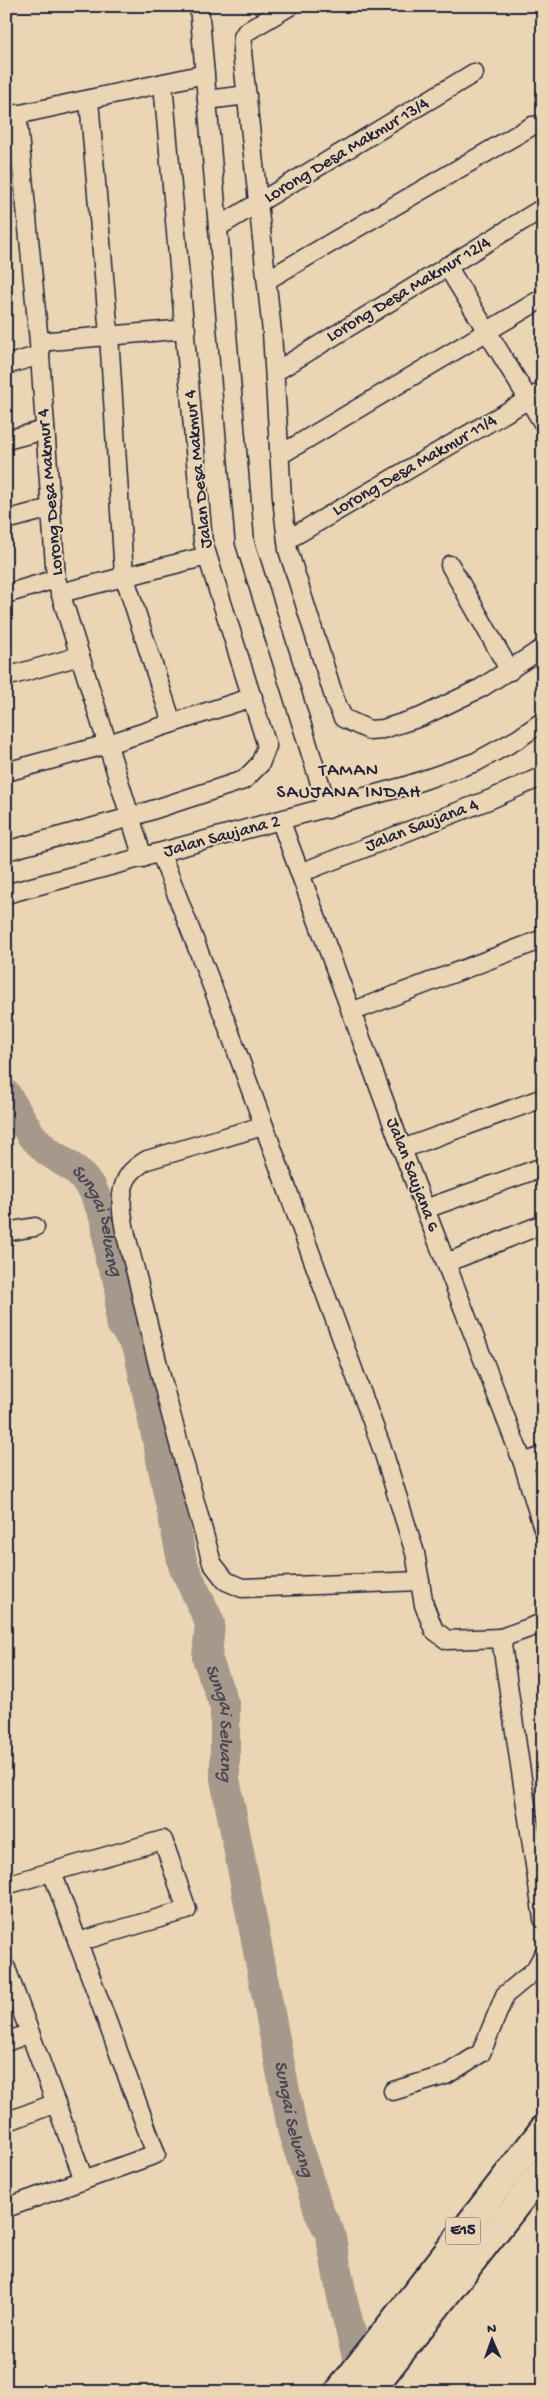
<svg xmlns="http://www.w3.org/2000/svg" width="549" height="2398" font-family="'Gochi Hand',sans-serif">
<style>
.lines{fill:none;stroke-linecap:round;stroke-linejoin:round}
.river{stroke:#a6988b;stroke-width:30}
.minor-casing{stroke:#22223b;stroke-width:21}
.highway-casing{stroke:#22223b;stroke-width:30}
.path{stroke:#22223b;stroke-width:3;stroke-dasharray:4 4;stroke-linecap:butt}
.minor{stroke:#ead6b4;stroke-width:18}
.highway{stroke:#ead6b4;stroke-width:26}
.labels{text-anchor:middle;dominant-baseline:central;stroke-width:4;stroke-linejoin:round;paint-order:stroke}
.shield{fill:#ead6b4;stroke:#5e585f;stroke-width:1}
.shield-label{font-size:16px;font-weight:bold;fill:#22223b}
.street-label{font-size:18px;fill:#22223b;stroke:#ead6b4}
.neighbourhood-label{font-size:19px;letter-spacing:1px;fill:#22223b;stroke:#ead6b4}
.water-label{font-size:19px;font-style:italic;fill:#4a4553;stroke:#ead6b4}
</style>
<rect width="100%" height="100%" fill="#ead6b4"/>
<filter id="ink" filterUnits="userSpaceOnUse"><feTurbulence type="fractalNoise" baseFrequency=".02" numOctaves="2"/><feDisplacementMap in="SourceGraphic" scale="10" xChannelSelector="R" yChannelSelector="G"/><feConvolveMatrix kernelMatrix="1 2 1 2 8 2 1 2 1" color-interpolation-filters="sRGB"/></filter>
<g filter="url(#ink)">
<g class="lines">
<path class="river" id="s1" d="M 6,1094 L 31,1135 L 47,1151 L 76,1170 L 92,1188 L 106,1221 L 110,1260 L 120,1284 L 120,1322 L 138,1348 L 183,1565 L 210,1623 L 207,1658 L 225,1707 L 225,1779 L 293,2133 L 320,2214 L 330,2233 L 342,2297 L 365,2389"/>
<defs>
<g id="minor">
<path d="M 199,6 L 245,543 L 328,809"/>
<path d="M 290,6 L 246,32 L 243,37 L 242,52 L 272,332 L 282,498 L 288,550 L 335,700 L 343,718 L 369,730 L 383,729 L 421,717 L 481,688 L 543,648"/>
<path d="M 89,100 L 109,335 L 124,575 L 172,723"/>
<path d="M 207,100 L 247,95"/>
<path d="M 17,114 L 39,342 L 56,579 L 143,858"/>
<path d="M 7,117 L 205,74"/>
<path d="M 218,227 L 474,73"/>
<path d="M 447,266 L 543,423"/>
<path d="M 267,280 L 532,126 L 543,125"/>
<path d="M 39,342 L 186,329"/>
<path d="M 6,365 L 40,355"/>
<path d="M 275,372 L 543,208"/>
<path d="M 6,440 L 45,430"/>
<path d="M 280,455 L 543,298"/>
<path d="M 6,520 L 51,508"/>
<path d="M 287,540 L 543,391"/>
<path d="M 450,565 L 510,671"/>
<path d="M 60,593 L 207,556"/>
<path d="M 6,594 L 56,579"/>
<path d="M 6,677 L 80,656"/>
<path d="M 6,772 L 108,744 L 253,697"/>
<path d="M 281,822 L 402,1149 L 523,1463 L 543,1529"/>
<path d="M 6,851 L 131,817 L 244,780 L 260,764 L 267,746 L 203,542 L 163,83"/>
<path d="M 161,854 L 226,1022 L 384,1454 L 415,1553 L 424,1605 L 434,1630 L 447,1640 L 501,1638 L 543,1919"/>
<path d="M 300,873 L 491,799 L 543,776"/>
<path d="M 6,894 L 406,786 L 476,762 L 518,739 L 543,721"/>
<path d="M 351,1012 L 543,939"/>
<path d="M 263,1126 L 147,1160 C 132,1169 124,1177 122,1195 C 119,1219 132,1256 138,1281 C 159,1376 186,1469 212,1563 L 226,1581 L 242,1588 L 420,1581"/>
<path d="M 402,1149 L 543,1098"/>
<path d="M 425,1209 L 543,1167"/>
<path d="M 6,1232 L 35,1227"/>
<path d="M 446,1263 L 543,1224"/>
<path d="M 523,1463 L 543,1456"/>
<path d="M 501,1638 L 543,1623"/>
<path d="M 6,1885 L 163,1840 L 187,1910 L 78,1942"/>
<path d="M 6,1968 L 84,2180"/>
<path d="M 6,2042 L 30,2033"/>
<path d="M 393,2091 L 446,2075 L 481,2053 L 505,1995 L 535,1970 L 543,1955"/>
<path d="M 6,2122 L 56,2103"/>
<path d="M 6,2208 L 156,2154 L 52,1872"/>
</g>
<g id="highway">
<path d="M 338,2392 L 543,2129"/>
<path d="M 370,2392 L 543,2171"/>
</g>
</defs>
<use href="#minor" class="minor-casing"/>
<use href="#highway" class="highway-casing"/>
<path class="path" d="M 537,2109 L 543,2102"/>
<use href="#minor" class="minor"/>
<use href="#highway" class="highway"/>
</g>
</g>
<g class="labels">
<rect class="shield" x="445.5" y="2217.5" width="35" height="27" rx="4"/>
<g class="shield-label">
<text x="463" y="2231">E15</text>
</g>
<g class="street-label">
<text transform="translate(347 151) rotate(-31)">Lorong Desa Makmur 13/4</text>
<text transform="translate(409 290) rotate(-31)">Lorong Desa Makmur 12/4</text>
<text transform="translate(415 466) rotate(-30)">Lorong Desa Makmur 11/4</text>
<text transform="translate(199 469) rotate(-96)">Jalan Desa Makmur 4</text>
<text transform="translate(51 492) rotate(-95)">Lorong Desa Makmur 4</text>
<text transform="translate(422 826) rotate(-21)">Jalan Saujana 4</text>
<text transform="translate(222 837) rotate(-15)">Jalan Saujana 2</text>
<text transform="translate(412 1175) rotate(69)">Jalan Saujana 6</text>
</g>
<g class="neighbourhood-label">
<text x="349" y="771">TAMAN<tspan x="349" dy="22">SAUJANA INDAH</tspan></text>
</g>
<g class="water-label">
<text stroke="none"><textPath href="#s1" startOffset="162">Sungai Seluang</textPath></text>
<text stroke="none"><textPath href="#s1" startOffset="688">Sungai Seluang</textPath></text>
<text stroke="none"><textPath href="#s1" startOffset="1092">Sungai Seluang</textPath></text>
</g>
</g>
<rect width="549" height="2398" fill="none" stroke="#ead6b4" stroke-width="25"/>
<rect x="12" y="12" width="524" height="2373" fill="none" stroke="#22223b" stroke-width="2" filter="url(#ink)"/>
<g transform="translate(492 2340) rotate(358)" stroke="#ead6b4" stroke-width="4" paint-order="stroke">
<path d="M0-4L9 19L0 12L-9 19Z" fill="#22223b"/>
<text y="-8" font-size="14" font-weight="bold" text-anchor="middle" fill="#22223b">N</text>
</g>
</svg>
